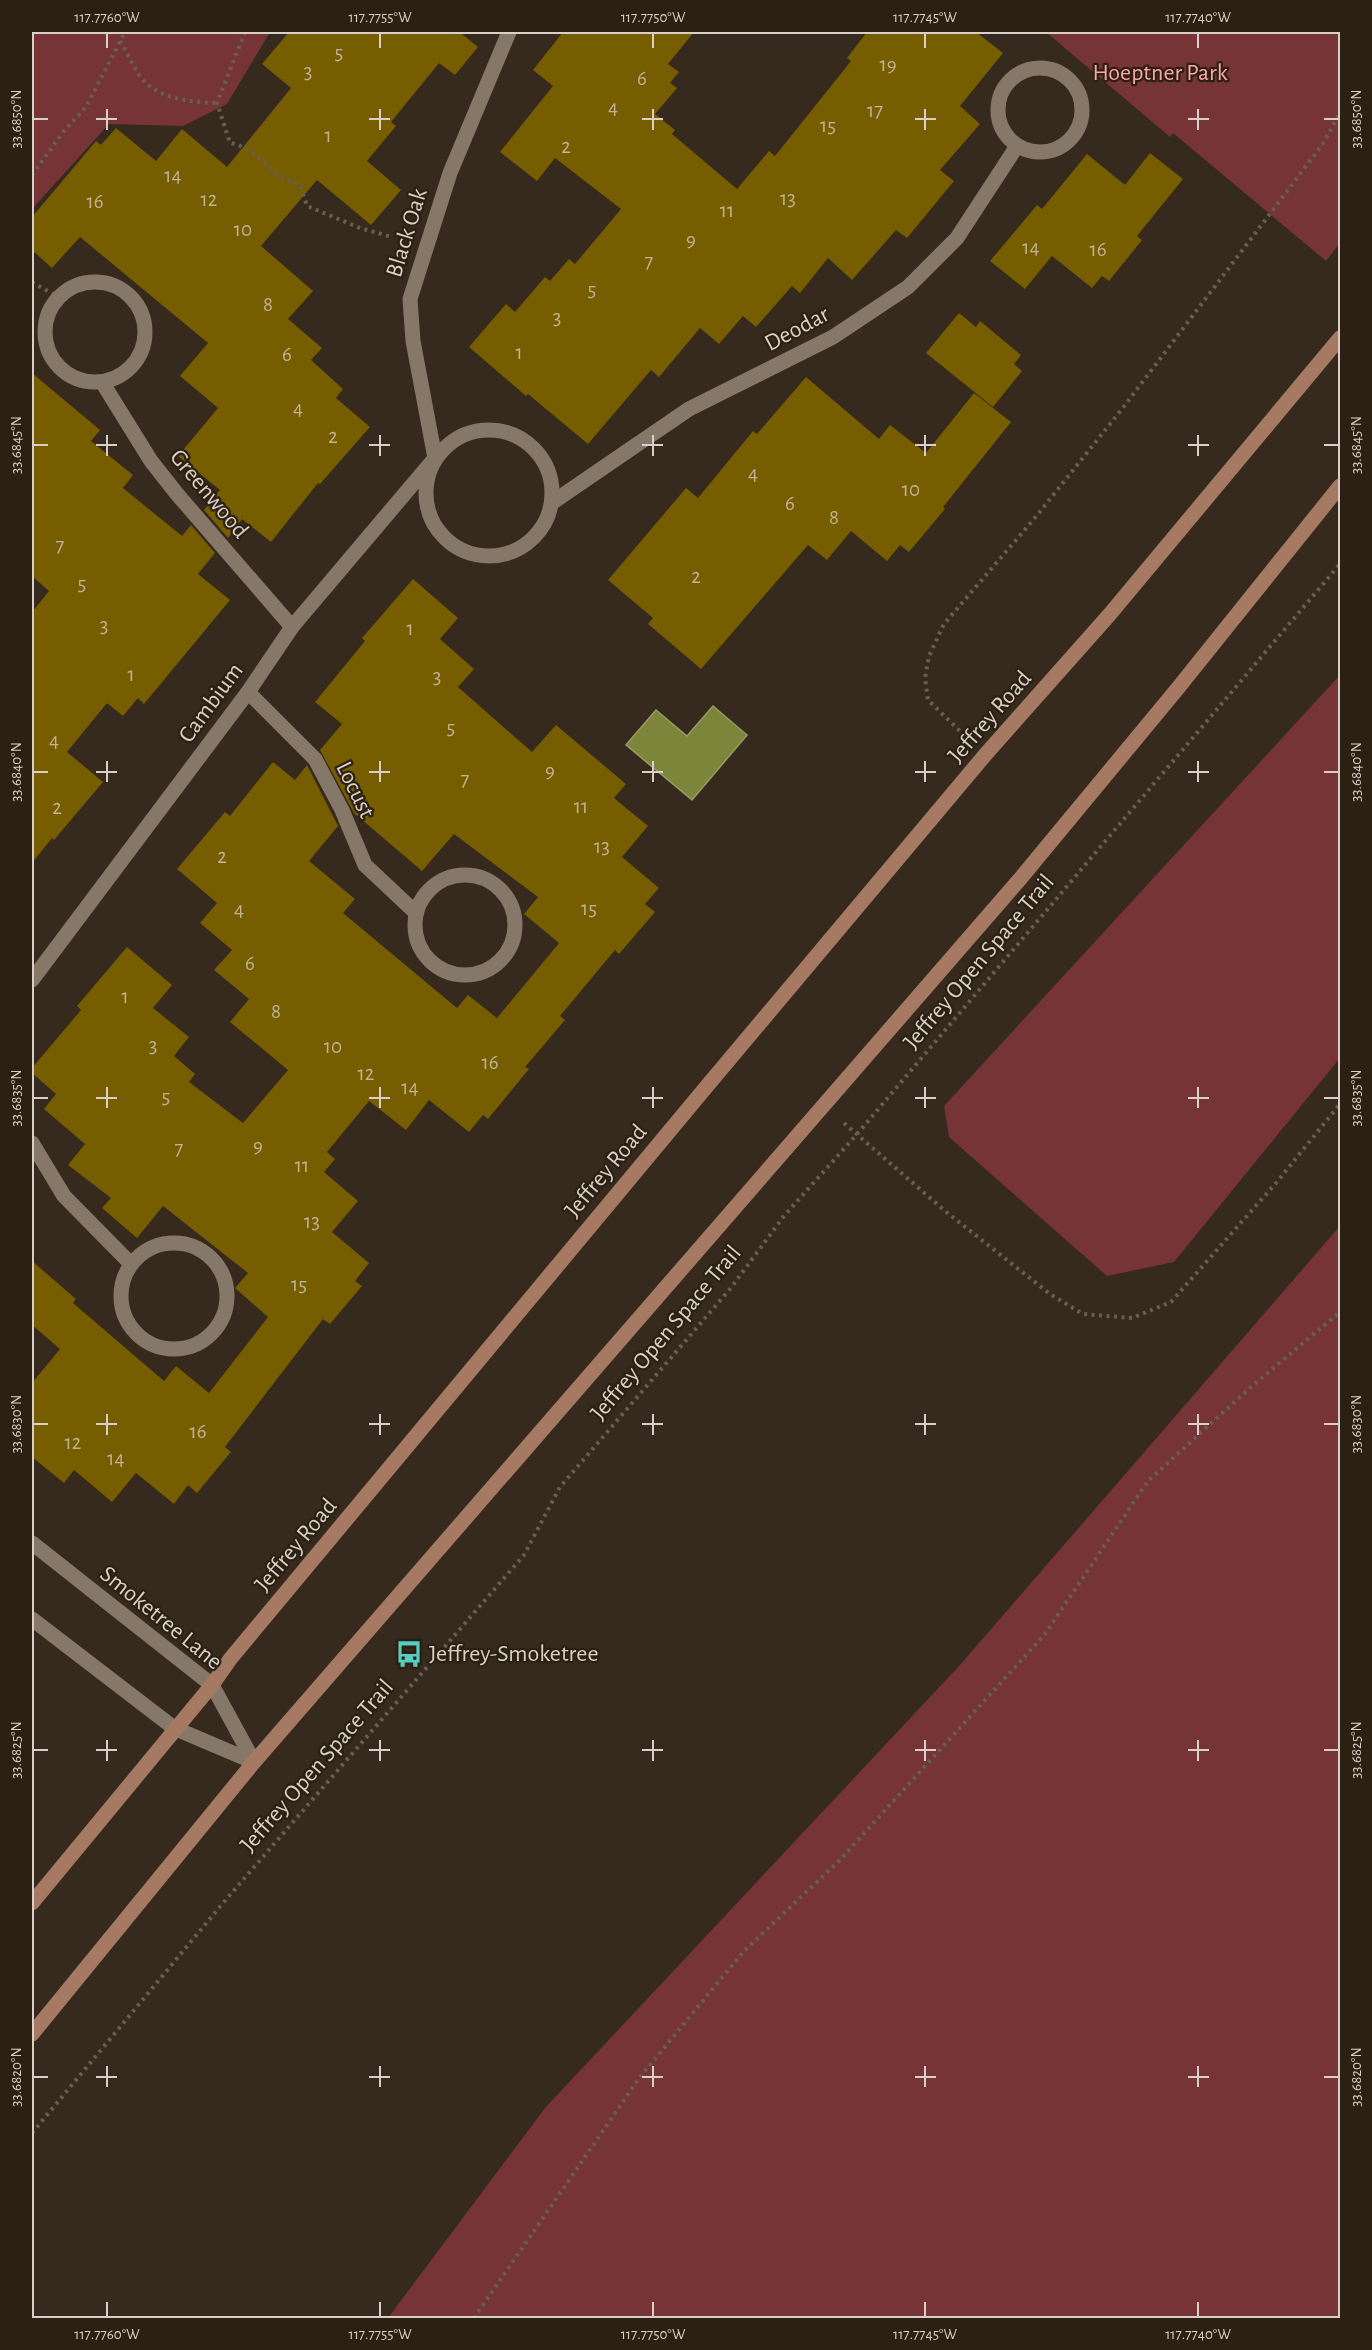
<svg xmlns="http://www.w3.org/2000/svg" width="1372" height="2350" font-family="'Alegreya Sans',sans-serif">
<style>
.green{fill:#763437}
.water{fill:#7c8539;stroke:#989c64;stroke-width:1.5}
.building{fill:#765d00}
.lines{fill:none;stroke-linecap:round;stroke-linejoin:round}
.path{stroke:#695e53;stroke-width:4;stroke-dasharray:3 4.5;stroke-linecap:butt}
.street{stroke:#867869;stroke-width:15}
.secondary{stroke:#867869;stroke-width:15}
.primary{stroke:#a67962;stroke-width:15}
.ticks{fill:none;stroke:#d8d0c8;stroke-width:2}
.labels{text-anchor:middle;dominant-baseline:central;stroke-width:4.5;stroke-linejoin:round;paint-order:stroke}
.number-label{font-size:21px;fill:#c0b396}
.park-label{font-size:24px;fill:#fda5a6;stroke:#2c2013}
.street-label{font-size:24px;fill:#d8d0c8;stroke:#2c2013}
.poi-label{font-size:24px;fill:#d8d0c8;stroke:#2c2013;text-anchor:start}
.neatline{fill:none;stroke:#d8d0c8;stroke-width:2}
.ticks-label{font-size:15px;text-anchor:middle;fill:#d8d0c8}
</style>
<rect width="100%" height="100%" fill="#36291d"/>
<g class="green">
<path d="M 32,32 L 270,32 L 227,104 L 183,126 L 109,124 L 32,209 Z"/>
<path d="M 1046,32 L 1340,32 L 1340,243 L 1326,261 L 1173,133 L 1170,137 Z"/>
<path d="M 1340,675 L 1340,1058 L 1174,1262 L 1107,1276 L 949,1137 L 944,1106 Z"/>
<path d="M 1340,1226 L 1340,2318 L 388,2318 L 545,2108 L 960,1665 Z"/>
</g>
<path class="water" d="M 713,706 L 747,735 L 692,800 L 626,745 L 656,710 L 687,736 Z"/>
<g class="building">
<path d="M 289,32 L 464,32 L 462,34 L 478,47 L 455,75 L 439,63 L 391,122 L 396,126 L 367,161 L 401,190 L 371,225 L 317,180 L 261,246 L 313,291 L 288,319 L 322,348 L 311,360 L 343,389 L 336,398 L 370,427 L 320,484 L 318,483 L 271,542 L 242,519 L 228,538 L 204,510 L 220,490 L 178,456 L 218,408 L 180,376 L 208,343 L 80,237 L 52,268 L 32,250 L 32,217 L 96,141 L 101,145 L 116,128 L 156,161 L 182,129 L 227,167 L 291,88 L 262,64 Z"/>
<path d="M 563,32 L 694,32 L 668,64 L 679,72 L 670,83 L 677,88 L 655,114 L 675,130 L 672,134 L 737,189 L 769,151 L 775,156 L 851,61 L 847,58 L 867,32 L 976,32 L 1003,53 L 960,106 L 980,124 L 940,170 L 954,181 L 907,238 L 896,230 L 852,280 L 828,258 L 800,293 L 792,286 L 756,327 L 743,316 L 719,344 L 700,328 L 659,377 L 651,370 L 588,444 L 528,394 L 526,396 L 469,347 L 506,304 L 515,312 L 545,277 L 550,281 L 569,259 L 575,264 L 621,209 L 555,158 L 537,181 L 500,152 L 553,86 L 533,70 Z"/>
<path d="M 1150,153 L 1183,179 L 1137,236 L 1142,240 L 1109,281 L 1102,276 L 1092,288 L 1052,256 L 1025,289 L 990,261 L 1037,205 L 1042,209 L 1087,154 L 1125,185 Z"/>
<path d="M 959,313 L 976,327 L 980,321 L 1021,355 L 1014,364 L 1022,371 L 993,407 L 926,353 Z"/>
<path d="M 32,373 L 100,430 L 91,441 L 133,475 L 123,488 L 182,536 L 191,525 L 215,553 L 198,574 L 230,600 L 144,704 L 138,698 L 123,716 L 107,703 L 67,752 L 103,782 L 54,840 L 52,838 L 32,863 L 32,612 L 49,591 L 32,576 Z"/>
<path d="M 806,377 L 879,439 L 890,425 L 926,453 L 974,393 L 1011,422 L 943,507 L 945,509 L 909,552 L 900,545 L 887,561 L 851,531 L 827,560 L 808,545 L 701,669 L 648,624 L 653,618 L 608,580 L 686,488 L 698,498 L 753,431 L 757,434 Z"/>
<path d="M 413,579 L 458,618 L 440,639 L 474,669 L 458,687 L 532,752 L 556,725 L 626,784 L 614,798 L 648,826 L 622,857 L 659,888 L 645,904 L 655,912 L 619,954 L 615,950 L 560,1016 L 565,1020 L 525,1067 L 529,1069 L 488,1119 L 483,1115 L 469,1132 L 429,1100 L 406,1130 L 369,1101 L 327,1152 L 335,1159 L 324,1172 L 358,1201 L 332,1232 L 369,1263 L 355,1281 L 362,1286 L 330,1324 L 323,1319 L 225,1447 L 231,1452 L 197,1493 L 188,1485 L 174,1504 L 136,1473 L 112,1502 L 74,1470 L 64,1483 L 32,1457 L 32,1383 L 60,1349 L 32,1325 L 32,1261 L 76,1299 L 73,1303 L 164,1381 L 176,1366 L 209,1393 L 268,1317 L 235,1288 L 248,1273 L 163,1206 L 137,1238 L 102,1208 L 111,1198 L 68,1165 L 85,1144 L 44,1109 L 56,1094 L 32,1073 L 32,1068 L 81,1010 L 77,1006 L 127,947 L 172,985 L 153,1008 L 189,1037 L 174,1056 L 195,1074 L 189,1082 L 243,1123 L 288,1070 L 230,1022 L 249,999 L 214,970 L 232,950 L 200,923 L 217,903 L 177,869 L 225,812 L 230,816 L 273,762 L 295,780 L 307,765 L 338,826 L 309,861 L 355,899 L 343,913 L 457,1008 L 468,995 L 497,1018 L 559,943 L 524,914 L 538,897 L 454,834 L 422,871 L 354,813 L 320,750 L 342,724 L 315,702 L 365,641 L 362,638 Z"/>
</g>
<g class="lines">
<g class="path">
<path d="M 245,32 L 217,103 L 230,143 C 253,147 263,165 282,177 C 287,180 294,182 300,185 L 307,206 L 360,228 L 392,237"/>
<path d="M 120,41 C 127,52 132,64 139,75 C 156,99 190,102 217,103"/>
<path d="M 32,175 L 64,131 L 86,107 L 125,32"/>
<path d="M 32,282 L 58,297"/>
<path d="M 965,736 L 928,700 L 925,678 L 929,656 L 944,624 L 1034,519 L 1122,409 L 1322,145 L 1340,113"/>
<path d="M 844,1123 L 945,1211 L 1050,1294 L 1083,1314 L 1132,1318 L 1171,1302 L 1276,1183 L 1340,1104"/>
<path d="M 32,2133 L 223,1903 L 524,1555 L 560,1487 L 730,1289 L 784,1216 L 858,1133 L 1340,564"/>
<path d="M 474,2318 L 640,2077 L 744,1951 L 839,1861 L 1045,1634 L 1148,1481 L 1252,1386 L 1340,1312"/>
</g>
<g class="street">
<circle cx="1040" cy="110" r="42"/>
<circle cx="95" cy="332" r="50"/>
<path d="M 102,382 L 151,461 L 177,494 L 292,627"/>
<circle cx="489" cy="493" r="63"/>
<path d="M 553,502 L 689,409 L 833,337 L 908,287 L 957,238 L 1017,146"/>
<path d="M 248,692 L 315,759 L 342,810 L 365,865 L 415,912"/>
<circle cx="465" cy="925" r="50"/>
<path d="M 32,980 L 248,692 L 292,627 L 435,458 L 413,341 L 410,299 L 450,173 L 509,32"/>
<path d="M 32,1143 L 64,1196 L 131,1264"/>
<circle cx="174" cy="1296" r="53"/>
</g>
<g class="secondary">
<path d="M 32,1543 L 212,1685 L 254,1762"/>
<path d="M 32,1619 L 174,1728 L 254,1762"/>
</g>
<g class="primary">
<path d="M 32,1903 L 212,1685 L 231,1658 L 702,1092 L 985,755 L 1110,614 L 1340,338"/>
<path d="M 32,2034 L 254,1762 L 1020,879 L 1178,688 L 1340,486"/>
</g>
</g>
<path class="ticks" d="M 107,33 L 107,48M 380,33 L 380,48M 653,33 L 653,48M 925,33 L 925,48M 1198,33 L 1198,48M 107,109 L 107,130M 380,109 L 380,130M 653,109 L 653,130M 925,109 L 925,130M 1198,109 L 1198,130M 33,119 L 48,119M 96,119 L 117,119M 369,119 L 390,119M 642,119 L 663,119M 915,119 L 936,119M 1188,119 L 1209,119M 1324,119 L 1339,119M 107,435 L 107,456M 380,435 L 380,456M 653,435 L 653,456M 925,435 L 925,456M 1198,435 L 1198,456M 33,445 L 48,445M 96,445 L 117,445M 369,445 L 390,445M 642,445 L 663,445M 915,445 L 936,445M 1188,445 L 1209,445M 1324,445 L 1339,445M 107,761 L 107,782M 380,761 L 380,782M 653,761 L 653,782M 925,761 L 925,782M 1198,761 L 1198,782M 33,772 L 48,772M 96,772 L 117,772M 369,772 L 390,772M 642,772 L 663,772M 915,772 L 936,772M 1188,772 L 1209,772M 1324,772 L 1339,772M 107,1087 L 107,1108M 380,1087 L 380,1108M 653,1087 L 653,1108M 925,1087 L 925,1108M 1198,1087 L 1198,1108M 33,1098 L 48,1098M 96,1098 L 117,1098M 369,1098 L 390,1098M 642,1098 L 663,1098M 915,1098 L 936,1098M 1188,1098 L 1209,1098M 1324,1098 L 1339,1098M 107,1414 L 107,1435M 380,1414 L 380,1435M 653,1414 L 653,1435M 925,1414 L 925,1435M 1198,1414 L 1198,1435M 33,1424 L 48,1424M 96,1424 L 117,1424M 369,1424 L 390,1424M 642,1424 L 663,1424M 915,1424 L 936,1424M 1188,1424 L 1209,1424M 1324,1424 L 1339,1424M 107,1740 L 107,1761M 380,1740 L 380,1761M 653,1740 L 653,1761M 925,1740 L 925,1761M 1198,1740 L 1198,1761M 33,1750 L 48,1750M 96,1750 L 117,1750M 369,1750 L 390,1750M 642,1750 L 663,1750M 915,1750 L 936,1750M 1188,1750 L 1209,1750M 1324,1750 L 1339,1750M 107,2066 L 107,2087M 380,2066 L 380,2087M 653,2066 L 653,2087M 925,2066 L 925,2087M 1198,2066 L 1198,2087M 33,2077 L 48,2077M 96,2077 L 117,2077M 369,2077 L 390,2077M 642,2077 L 663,2077M 915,2077 L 936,2077M 1188,2077 L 1209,2077M 1324,2077 L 1339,2077M 107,2302 L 107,2317M 380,2302 L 380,2317M 653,2302 L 653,2317M 925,2302 L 925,2317M 1198,2302 L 1198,2317"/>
<defs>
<symbol id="bus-bare" viewBox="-9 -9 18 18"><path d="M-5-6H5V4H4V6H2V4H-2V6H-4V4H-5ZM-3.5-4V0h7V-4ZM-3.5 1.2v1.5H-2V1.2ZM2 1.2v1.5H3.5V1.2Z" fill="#56cec3" stroke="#2c2013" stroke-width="2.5" paint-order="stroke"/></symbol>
</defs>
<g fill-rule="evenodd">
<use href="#bus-bare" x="390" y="1635" width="38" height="38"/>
</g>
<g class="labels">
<g class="number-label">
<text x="339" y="52">5</text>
<text x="888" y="64">19</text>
<text x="308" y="71">3</text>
<text x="642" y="78">6</text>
<text x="613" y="107">4</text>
<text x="875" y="110">17</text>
<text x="828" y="125">15</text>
<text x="328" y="135">1</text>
<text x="566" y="146">2</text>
<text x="173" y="175">14</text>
<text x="788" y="198">13</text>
<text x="209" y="199">12</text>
<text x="95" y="201">16</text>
<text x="727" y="210">11</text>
<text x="243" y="229">10</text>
<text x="691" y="239">9</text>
<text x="1031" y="247">14</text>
<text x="1098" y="249">16</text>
<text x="649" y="261">7</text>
<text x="592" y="289">5</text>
<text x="268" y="304">8</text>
<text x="557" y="317">3</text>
<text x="519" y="352">1</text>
<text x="287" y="354">6</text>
<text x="298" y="408">4</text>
<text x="333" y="436">2</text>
<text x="753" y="473">4</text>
<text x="911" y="489">10</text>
<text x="790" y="503">6</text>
<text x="834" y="517">8</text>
<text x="60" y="545">7</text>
<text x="696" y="576">2</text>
<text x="82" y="583">5</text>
<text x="104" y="625">3</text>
<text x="410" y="628">1</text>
<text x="131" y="674">1</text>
<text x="437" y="676">3</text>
<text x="451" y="727">5</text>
<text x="54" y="740">4</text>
<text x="550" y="770">9</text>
<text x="465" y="779">7</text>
<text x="581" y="806">11</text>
<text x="57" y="807">2</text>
<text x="602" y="846">13</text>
<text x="222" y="856">2</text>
<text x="589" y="908">15</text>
<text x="239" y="909">4</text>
<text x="250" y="963">6</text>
<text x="125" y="996">1</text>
<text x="276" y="1011">8</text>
<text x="153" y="1045">3</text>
<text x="333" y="1046">10</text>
<text x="490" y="1062">16</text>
<text x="366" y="1073">12</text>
<text x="410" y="1087">14</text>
<text x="166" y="1096">5</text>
<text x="258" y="1145">9</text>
<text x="179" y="1148">7</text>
<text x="302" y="1165">11</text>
<text x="312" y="1221">13</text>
<text x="299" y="1284">15</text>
<text x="198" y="1431">16</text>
<text x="73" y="1442">12</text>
<text x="116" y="1458">14</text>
</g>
<g class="park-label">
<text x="1160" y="73">Hoeptner Park</text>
</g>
<g class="street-label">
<text transform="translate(407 233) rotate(-73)">Black Oak</text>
<text transform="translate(797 329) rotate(-28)">Deodar</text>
<text transform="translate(209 494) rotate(50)">Greenwood</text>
<text transform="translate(211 703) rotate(-54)">Cambium</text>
<text transform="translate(990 717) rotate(-49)">Jeffrey Road</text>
<text transform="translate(355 790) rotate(64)">Locust</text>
<text transform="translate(979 962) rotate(-50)">Jeffrey Open Space Trail</text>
<text transform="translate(606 1171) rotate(-50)">Jeffrey Road</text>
<text transform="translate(666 1333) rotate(-50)">Jeffrey Open Space Trail</text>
<text transform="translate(296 1545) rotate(-50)">Jeffrey Road</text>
<text transform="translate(161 1618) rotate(39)">Smoketree Lane</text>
<text transform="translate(317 1766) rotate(-49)">Jeffrey Open Space Trail</text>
</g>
<g class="poi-label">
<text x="429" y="1654">Jeffrey-Smoketree</text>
</g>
</g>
<rect width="1372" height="2350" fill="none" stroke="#2c2013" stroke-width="66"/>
<rect x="33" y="33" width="1306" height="2284" class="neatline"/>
<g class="ticks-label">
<text x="107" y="22">117.7760°W</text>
<text x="380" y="22">117.7755°W</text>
<text x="653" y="22">117.7750°W</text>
<text x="925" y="22">117.7745°W</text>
<text x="1198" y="22">117.7740°W</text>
<text transform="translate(16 119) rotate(-90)" y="5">33.6850°N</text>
<text transform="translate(1356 119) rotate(-90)" y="5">33.6850°N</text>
<text transform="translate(16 445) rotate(-90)" y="5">33.6845°N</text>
<text transform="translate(1356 445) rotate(-90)" y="5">33.6845°N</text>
<text transform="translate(16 772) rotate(-90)" y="5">33.6840°N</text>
<text transform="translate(1356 772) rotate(-90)" y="5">33.6840°N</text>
<text transform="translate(16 1098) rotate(-90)" y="5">33.6835°N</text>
<text transform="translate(1356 1098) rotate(-90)" y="5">33.6835°N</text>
<text transform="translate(16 1424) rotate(-90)" y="5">33.6830°N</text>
<text transform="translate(1356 1424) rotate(-90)" y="5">33.6830°N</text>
<text transform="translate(16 1750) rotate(-90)" y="5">33.6825°N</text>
<text transform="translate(1356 1750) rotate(-90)" y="5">33.6825°N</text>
<text transform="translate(16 2077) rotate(-90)" y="5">33.6820°N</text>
<text transform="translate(1356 2077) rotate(-90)" y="5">33.6820°N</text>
<text x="107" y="2339">117.7760°W</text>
<text x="380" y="2339">117.7755°W</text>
<text x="653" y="2339">117.7750°W</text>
<text x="925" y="2339">117.7745°W</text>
<text x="1198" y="2339">117.7740°W</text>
</g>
</svg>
